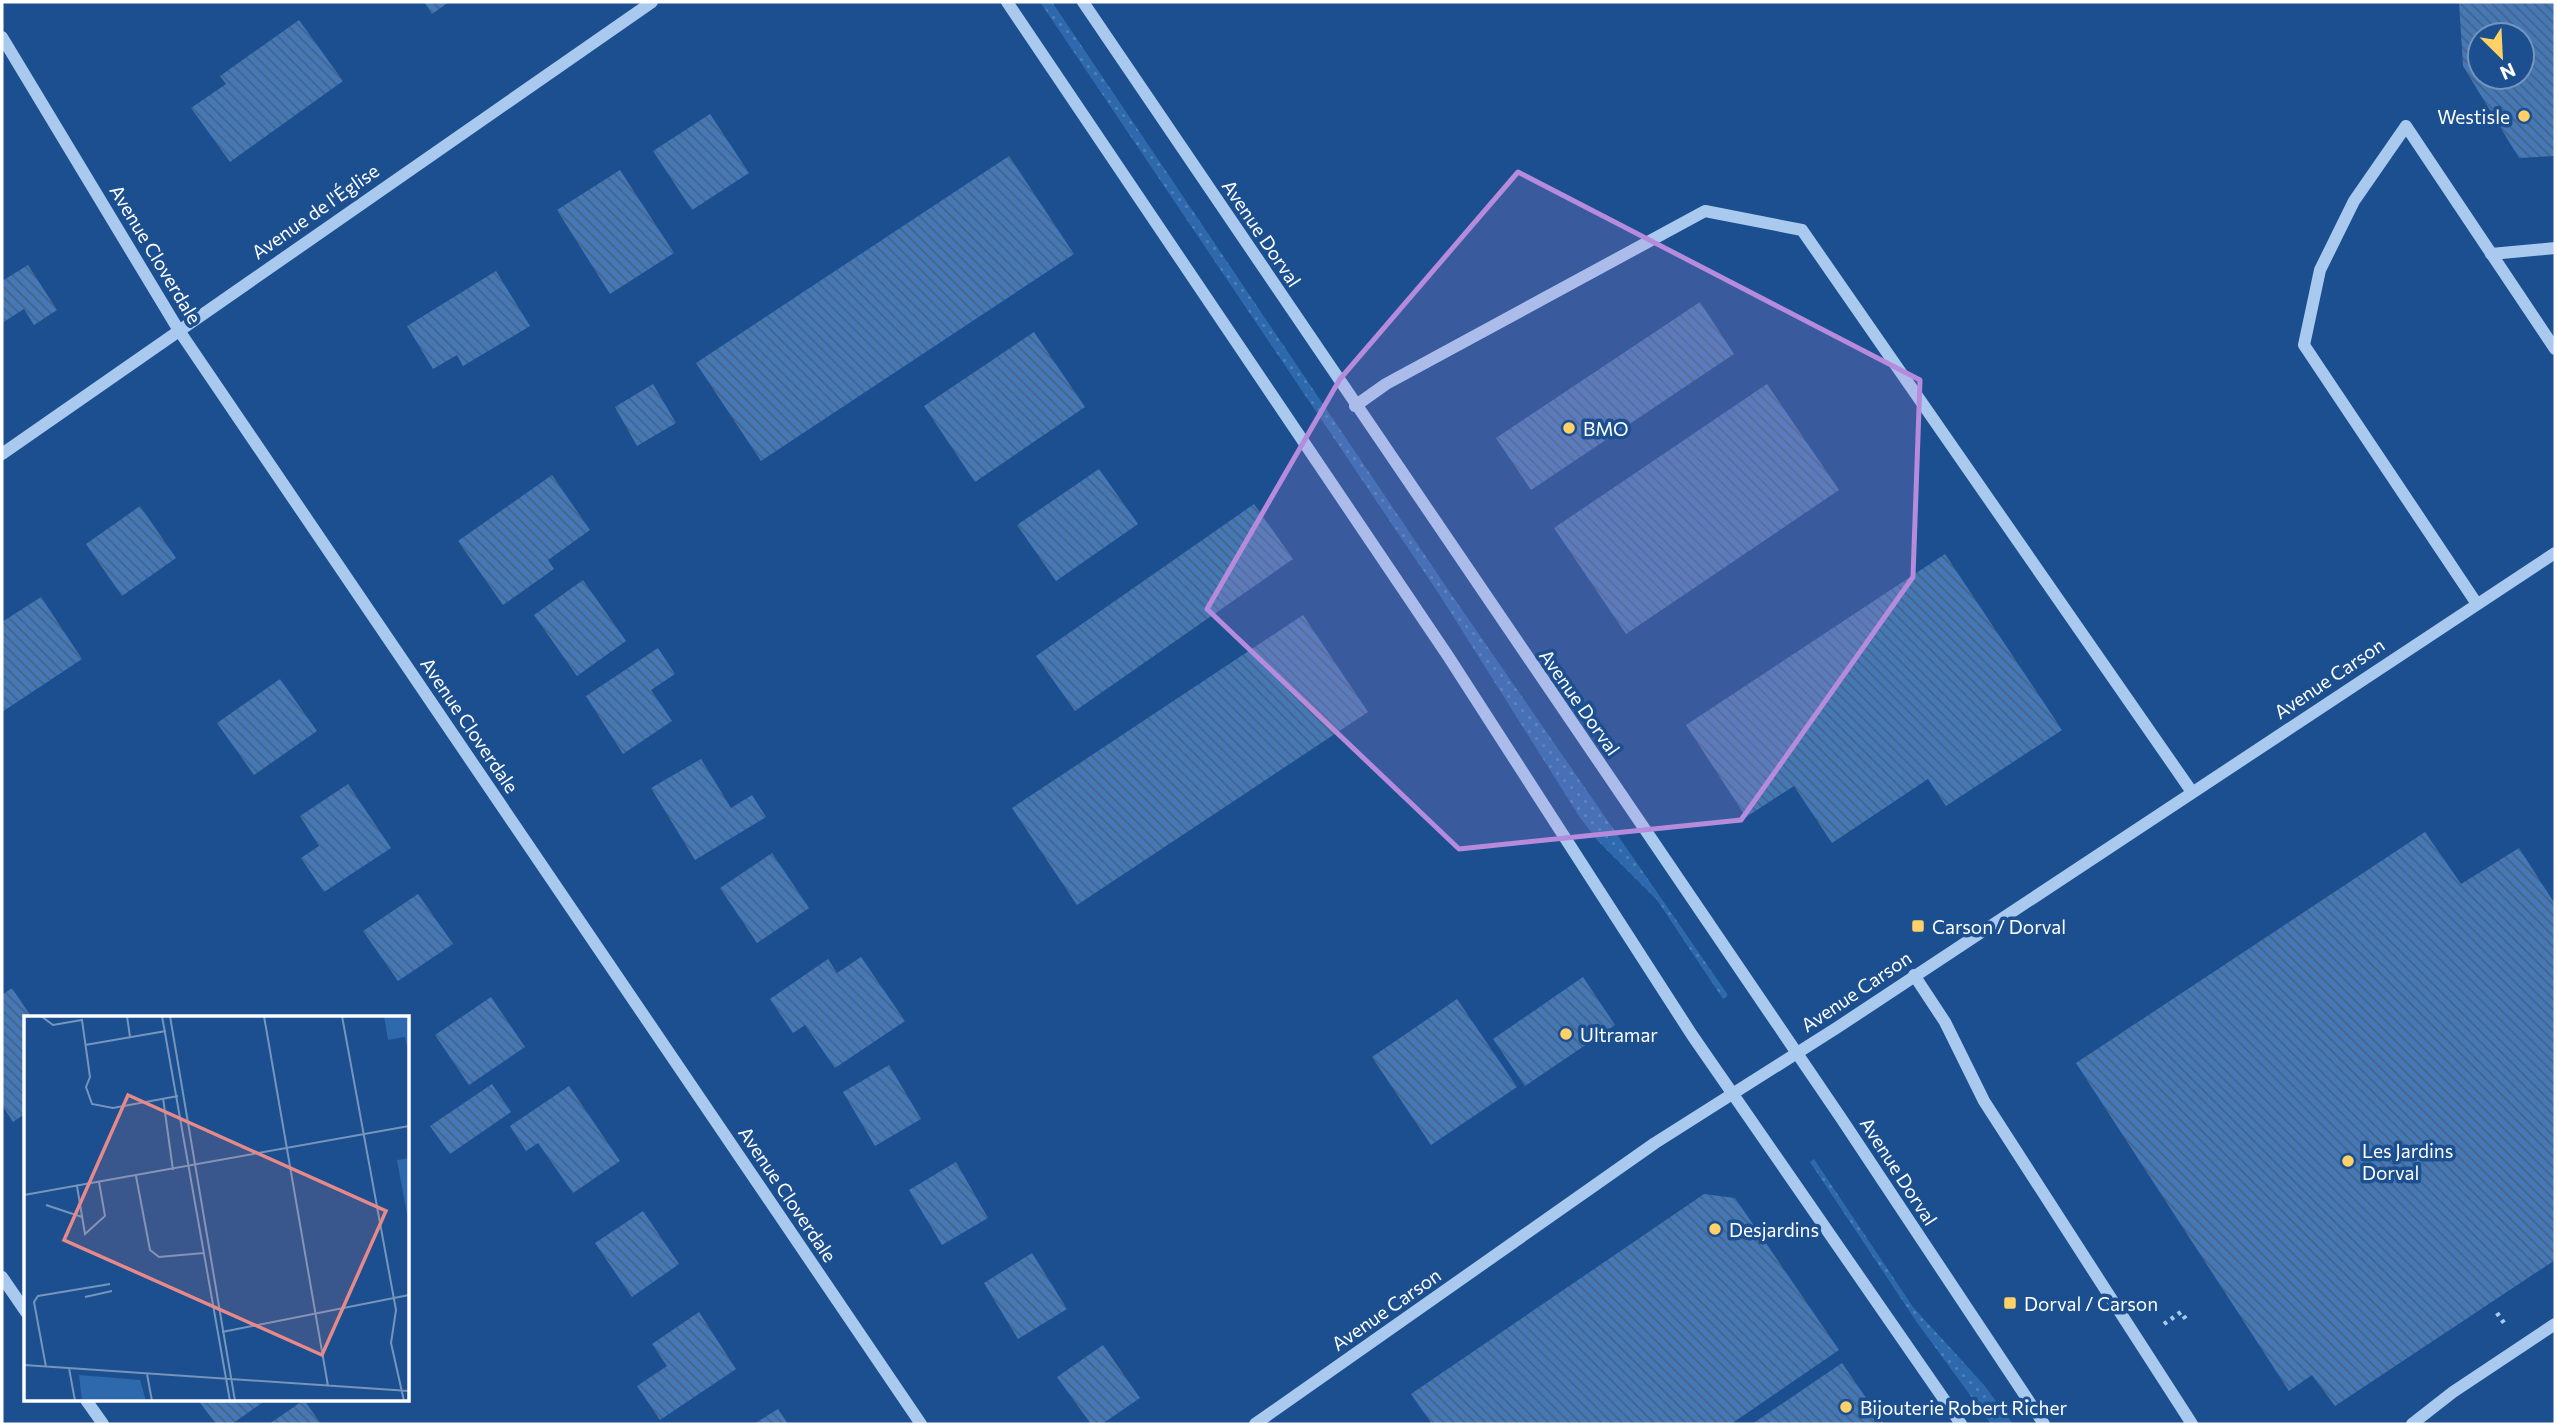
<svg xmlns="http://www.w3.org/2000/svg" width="2557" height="1426" font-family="Commissioner,sans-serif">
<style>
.grass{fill:url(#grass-dots)}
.building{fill:url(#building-back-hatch);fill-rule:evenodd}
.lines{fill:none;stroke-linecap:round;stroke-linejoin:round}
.path{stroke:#a9c9ee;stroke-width:4.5;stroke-dasharray:3.5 5;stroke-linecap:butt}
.minor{stroke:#a9c9ee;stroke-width:12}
.marked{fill:#b68bdc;fill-opacity:0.2;stroke:#b68bdc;stroke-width:5;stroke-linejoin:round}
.poi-dot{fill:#ffd166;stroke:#1b4f8f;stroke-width:2.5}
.labels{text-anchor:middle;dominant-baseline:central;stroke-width:7;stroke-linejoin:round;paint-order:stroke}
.poi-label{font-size:19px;fill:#fff;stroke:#1b4f8f;text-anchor:start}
.street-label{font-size:19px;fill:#fff;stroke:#1b4f8f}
.inset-road{fill:none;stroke:#7695bc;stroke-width:2}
.view{fill:#e88989;fill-opacity:0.15;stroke:#e88989;stroke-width:3.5}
.inset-edge{fill:none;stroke:#fff;stroke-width:3.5}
</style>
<defs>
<pattern id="grass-dots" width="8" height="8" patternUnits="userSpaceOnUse" patternTransform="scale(1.75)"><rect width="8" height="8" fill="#2e69ad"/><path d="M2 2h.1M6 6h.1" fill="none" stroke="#4d80b9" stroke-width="1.8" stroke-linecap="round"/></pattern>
<pattern id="building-back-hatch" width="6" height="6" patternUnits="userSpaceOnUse" patternTransform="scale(1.75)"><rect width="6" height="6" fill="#4478b7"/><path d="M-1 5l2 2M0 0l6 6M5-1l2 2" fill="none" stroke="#486282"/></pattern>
</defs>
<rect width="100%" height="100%" fill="#1b4f8f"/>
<g class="grass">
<path d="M 1040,2 L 1052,2 L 1449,591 L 1728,995 L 1723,999 L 1657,900 L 1597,840 L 1579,816 L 1441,597 Z"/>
<path d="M 1814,1159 L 1913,1307 L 1984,1385 L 2013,1424 L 1991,1424 L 1916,1321 L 1810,1162 Z"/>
</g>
<g class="building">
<path d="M 424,2 L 449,2 L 432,14 Z"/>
<path d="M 2459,2 L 2555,2 L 2555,156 L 2519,158 L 2463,66 ZM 2480,35 L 2522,35 L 2522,77 L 2480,77 Z"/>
<path d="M 299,20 L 343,81 L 230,162 L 191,108 L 226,84 L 220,76 Z"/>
<path d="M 710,114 L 749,173 L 692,210 L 653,151 Z"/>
<path d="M 1009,156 L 1074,254 L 761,461 L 696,363 Z"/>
<path d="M 620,170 L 674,253 L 610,294 L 557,210 Z"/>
<path d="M 28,265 L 57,310 L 34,325 L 24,309 L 2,323 L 2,281 Z"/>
<path d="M 496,271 L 530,326 L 463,366 L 457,355 L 433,369 L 407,326 Z"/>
<path d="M 1700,302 L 1734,354 L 1531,490 L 1496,438 Z"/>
<path d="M 1034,332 L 1085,407 L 975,482 L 924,406 Z"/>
<path d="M 653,384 L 676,423 L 637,446 L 615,407 Z"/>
<path d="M 1767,384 L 1839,490 L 1626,634 L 1554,528 Z"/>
<path d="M 1099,469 L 1138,524 L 1056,581 L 1017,525 Z"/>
<path d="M 552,475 L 590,530 L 548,560 L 554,569 L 503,605 L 458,541 Z"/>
<path d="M 1254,504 L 1293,559 L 1075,711 L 1036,656 Z"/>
<path d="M 140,506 L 176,558 L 122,596 L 86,544 Z"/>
<path d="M 1945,554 L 2062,730 L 1946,806 L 1928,779 L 1832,843 L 1794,786 L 1746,817 L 1686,725 Z"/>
<path d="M 583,580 L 626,641 L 577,676 L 534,615 Z"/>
<path d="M 41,597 L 82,659 L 2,712 L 2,622 Z"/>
<path d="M 1303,615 L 1368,712 L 1077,905 L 1012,808 Z"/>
<path d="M 658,648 L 675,674 L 651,690 L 672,721 L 623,754 L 586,696 Z"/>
<path d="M 280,679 L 317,731 L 254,775 L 217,723 Z"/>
<path d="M 701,759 L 731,808 L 752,795 L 766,817 L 695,860 L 651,788 Z"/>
<path d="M 348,784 L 391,848 L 324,892 L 301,858 L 319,846 L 300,816 Z"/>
<path d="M 2425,832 L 2461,884 L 2519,848 L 2555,904 L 2555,1260 L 2335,1406 L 2312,1375 L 2289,1391 L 2076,1063 Z"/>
<path d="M 772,853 L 809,908 L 757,943 L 720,888 Z"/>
<path d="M 418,894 L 453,944 L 398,981 L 363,931 Z"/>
<path d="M 861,957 L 905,1021 L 835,1068 L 805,1025 L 793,1033 L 770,999 L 828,959 L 837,973 Z"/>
<path d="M 1583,977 L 1615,1025 L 1525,1086 L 1493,1039 Z"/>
<path d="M 12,988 L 32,1018 L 26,1018 L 26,1113 L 13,1122 L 2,1105 L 2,995 Z"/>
<path d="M 491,997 L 525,1047 L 469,1085 L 435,1035 Z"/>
<path d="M 1457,999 L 1517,1087 L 1431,1145 L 1372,1057 Z"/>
<path d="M 889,1065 L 921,1119 L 875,1146 L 843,1092 Z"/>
<path d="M 492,1084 L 511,1112 L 450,1154 L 430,1126 Z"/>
<path d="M 569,1086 L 620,1161 L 573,1193 L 538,1143 L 526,1151 L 510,1126 Z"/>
<path d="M 956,1162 L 988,1218 L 942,1245 L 909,1190 Z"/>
<path d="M 1704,1194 L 1735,1198 L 1839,1350 L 1731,1424 L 1432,1424 L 1411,1394 Z"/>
<path d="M 643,1211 L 679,1264 L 632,1297 L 595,1243 Z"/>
<path d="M 1032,1253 L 1067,1309 L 1018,1339 L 984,1283 Z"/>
<path d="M 699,1312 L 736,1369 L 660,1420 L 637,1386 L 667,1366 L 652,1344 Z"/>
<path d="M 1103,1345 L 1140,1398 L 1102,1424 L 1091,1424 L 1057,1377 Z"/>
<path d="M 1842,1363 L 1884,1424 L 1752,1424 Z"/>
<path d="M 198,1400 L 266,1400 L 232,1424 L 216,1424 Z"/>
<path d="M 304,1400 L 321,1424 L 269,1424 Z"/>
<path d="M 778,1409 L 788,1424 L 754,1424 Z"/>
</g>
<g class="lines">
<g class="path">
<path d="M 2497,1313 L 2504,1323"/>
<path d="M 2164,1324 L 2181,1312 L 2187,1321"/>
</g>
<g class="minor">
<path d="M 1007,2 L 1448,656 L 1692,1035 L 1961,1424"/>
<path d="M 1083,2 L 1841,1118 L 2044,1424"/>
<path d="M 2,37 L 178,329 L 921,1424"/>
<path d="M 2491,254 L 2555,248"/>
<path d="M 1355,406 L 1386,384 L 1705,211 L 1802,230 L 2192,792"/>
<path d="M 2,454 L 652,2"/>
<path d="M 2477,604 L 2304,345 L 2320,270 L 2354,201 L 2406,126 L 2555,349"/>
<path d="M 1914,975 L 1945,1022 L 1984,1101 L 2192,1424"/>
<path d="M 2,1277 L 26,1312"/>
<path d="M 86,1400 L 103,1424"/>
<path d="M 1255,1424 L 1655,1143 L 1838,1027 L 2555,553"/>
<path d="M 2412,1424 L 2453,1392 L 2555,1324"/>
</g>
</g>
<path class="marked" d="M 1518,172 L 1920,380 L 1913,577 L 1741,820 L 1459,849 L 1207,609 L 1340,379 Z"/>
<g class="poi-dot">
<circle cx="2524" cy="116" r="7"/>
<circle cx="1569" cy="428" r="7"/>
<rect x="1911" y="919" width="14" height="14" rx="3.5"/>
<circle cx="1566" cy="1034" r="7"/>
<circle cx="2348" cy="1161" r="7"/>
<circle cx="1715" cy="1229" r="7"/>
<rect x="2003" y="1296" width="14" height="14" rx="3.5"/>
<circle cx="1846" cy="1407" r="7"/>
</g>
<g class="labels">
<g class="poi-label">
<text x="2510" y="116" text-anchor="end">Westisle</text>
<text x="1583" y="428">BMO</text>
<text x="1932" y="926">Carson / Dorval</text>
<text x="1580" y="1034">Ultramar</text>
<text x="2362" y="1150">Les Jardins<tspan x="2362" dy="22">Dorval</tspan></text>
<text x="1729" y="1229">Desjardins</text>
<text x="2024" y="1303">Dorval / Carson</text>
<text x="1860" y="1407">Bijouterie Robert Richer</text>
</g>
<g class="street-label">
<text transform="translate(315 211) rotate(-35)">Avenue de l'Église</text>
<text transform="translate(1262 233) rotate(56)">Avenue Dorval</text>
<text transform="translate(156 254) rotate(59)">Avenue Cloverdale</text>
<text transform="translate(2329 678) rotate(-34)">Avenue Carson</text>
<text transform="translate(1580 702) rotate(55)">Avenue Dorval</text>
<text transform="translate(470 725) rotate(56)">Avenue Cloverdale</text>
<text transform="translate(1856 991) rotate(-34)">Avenue Carson</text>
<text transform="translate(1899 1171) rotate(57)">Avenue Dorval</text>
<text transform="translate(788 1194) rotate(56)">Avenue Cloverdale</text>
<text transform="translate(1386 1309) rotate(-35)">Avenue Carson</text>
</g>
</g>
<g transform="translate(24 1016)">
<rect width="385" height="385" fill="#1b4f8f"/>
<path d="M 55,359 L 116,364 L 122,385 L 58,385 Z" fill="#2e69ad"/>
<path d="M 385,142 L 385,209 L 373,144 Z" fill="#2e69ad"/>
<path d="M 360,0 L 385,0 L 385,39 L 381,21 L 364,24 Z" fill="#2e69ad"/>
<path class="inset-road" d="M 17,0 L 29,9 L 58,4 L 66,61 L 62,71 L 68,88 L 89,92 L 154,80M 103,0 L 106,21M 138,0 L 206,385M 146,0 L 211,385M 240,0 L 304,370M 318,0 L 372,294 L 367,327 L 380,385M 61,29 L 142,15M 139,82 L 149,154M 112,160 L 126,234 L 135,241 L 180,237M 53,170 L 61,218 L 81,200 L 75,166M 0,179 L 385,110M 22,189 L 58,201M 61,281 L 88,275M 198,316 L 385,279M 0,349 L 385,375M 22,351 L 10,286 L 14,280 L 86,268M 45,352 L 51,385M 123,358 L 128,385"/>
<path class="view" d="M 104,79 L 362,195 L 298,339 L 40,224 Z"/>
<rect width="385" height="385" class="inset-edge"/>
</g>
<rect width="2557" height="1426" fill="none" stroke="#ffffff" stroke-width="7"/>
<g transform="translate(2501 56) rotate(156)"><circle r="33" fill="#1b4f8f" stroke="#7695bc" stroke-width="2"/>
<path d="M0-5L12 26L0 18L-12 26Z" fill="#ffd166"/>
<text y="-10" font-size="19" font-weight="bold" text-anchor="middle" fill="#ffffff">N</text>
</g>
</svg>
